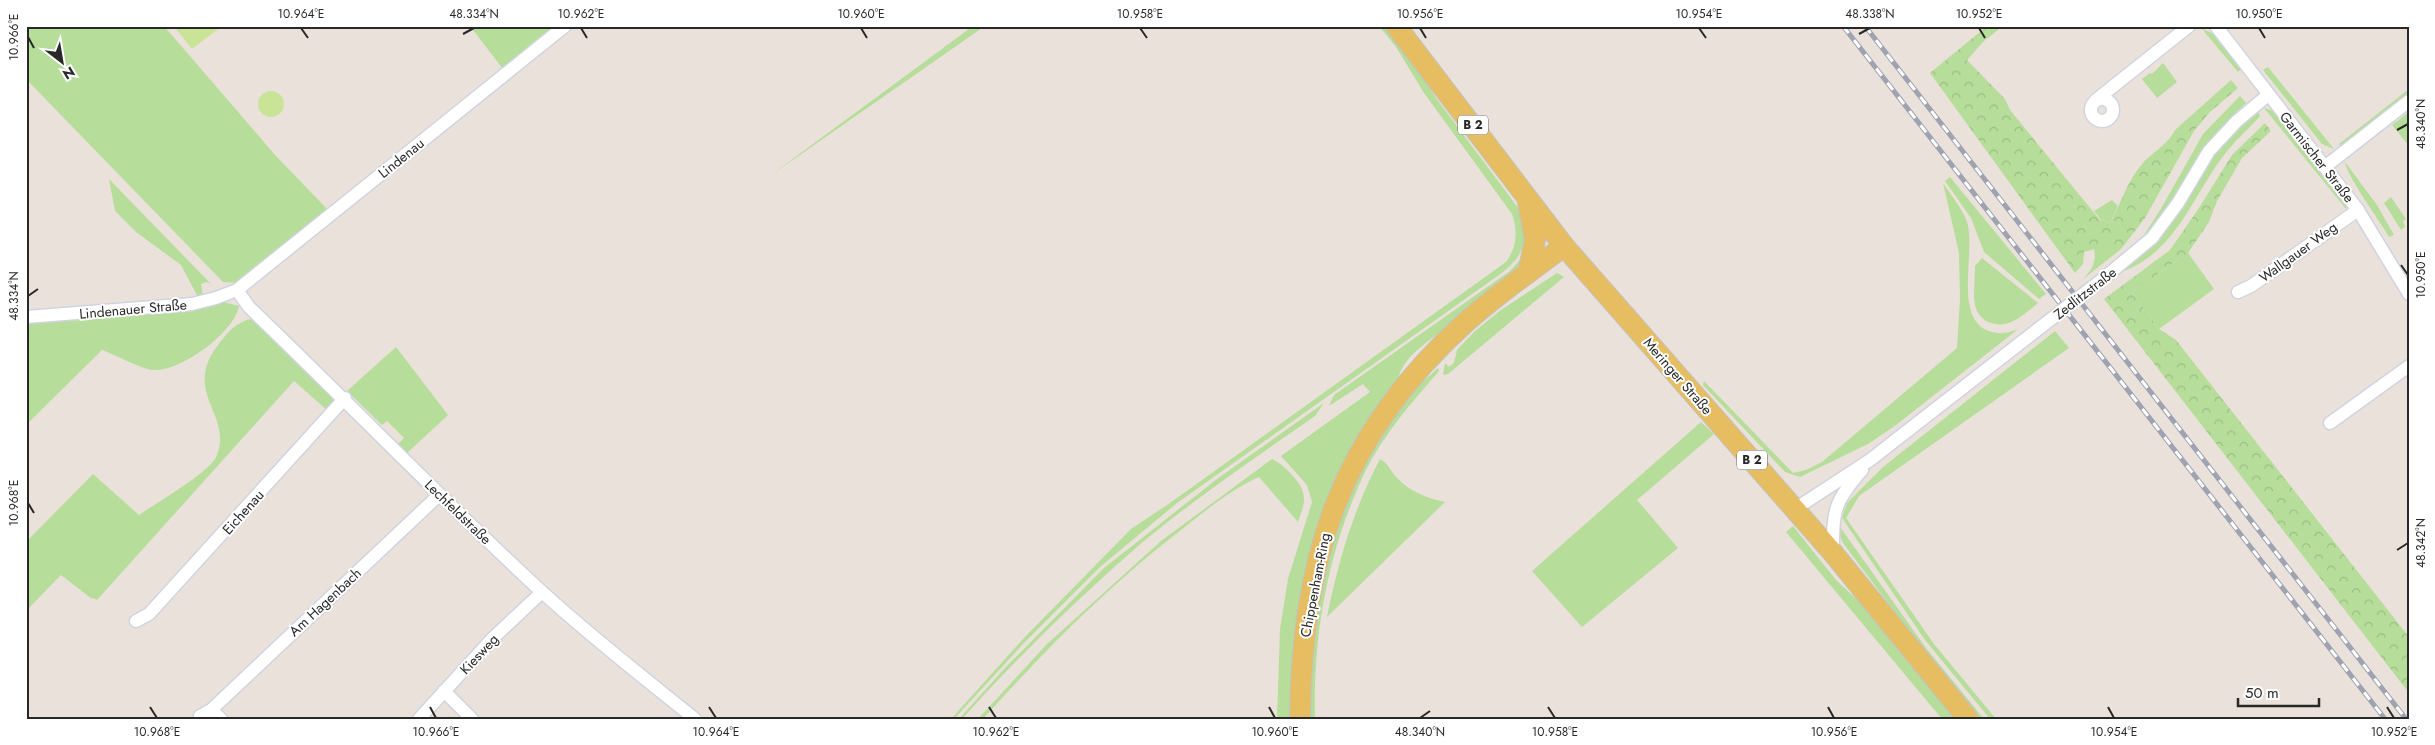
<svg xmlns="http://www.w3.org/2000/svg" width="2435" height="745" font-family="Jost,sans-serif">
<style>
.grass{fill:#b6dd9a}
.forest{fill:url(#forest-crowns)}
.pitch{fill:#c9e496}
.lines{fill:none;stroke-linecap:round;stroke-linejoin:round}
.street-casing{stroke:#d0d4e0;stroke-width:15}
.primary-casing{stroke:#c3c3c3;stroke-width:22}
.street{stroke:#fff;stroke-width:12}
.primary{stroke:#e7bd62;stroke-width:20}
.rail-casing{stroke:#9ea2b1;stroke-width:5}
.rail{stroke:#fff;stroke-width:3;stroke-dasharray:9;stroke-linecap:butt}
.street-bridge-casing{stroke:#d0d4e0;stroke-width:15;stroke-linecap:butt}
.street-bridge{stroke:#fff;stroke-width:12}
.ticks{fill:none;stroke:#282828;stroke-width:2}
.labels{text-anchor:middle;dominant-baseline:central;stroke-width:4;stroke-linejoin:round;paint-order:stroke}
.shield{fill:#fff;stroke:#686868;stroke-width:1}
.shield-label{font-size:12px;font-weight:bold;fill:#282828}
.street-label{font-size:14px;fill:#282828;stroke:#fff}
.neatline{fill:none;stroke:#282828;stroke-width:2}
.ticks-label{font-size:12px;text-anchor:middle;fill:#282828}
</style>
<defs>
<pattern id="forest-crowns" width="20" height="18" patternUnits="userSpaceOnUse" patternTransform="scale(1.25)"><rect width="20" height="18" fill="#b6dd9a"/><path d="M2 6a3 3 0 1 1 6 0M12 15a3 3 0 1 1 6 0" fill="none" stroke="#9cbe85"/></pattern>
</defs>
<rect width="100%" height="100%" fill="#eae2da"/>
<g class="grass">
<path d="M 26,26 L 164,26 L 276,156 L 328,210 L 238,283 L 223,282 L 26,79 Z"/>
<path d="M 470,26 L 556,26 L 503,69 Z"/>
<path d="M 973,26 L 985,26 L 771,175 Z"/>
<path d="M 1379,26 L 1385,26 L 1411,58 L 1436,98 L 1525,217 C 1526,246 1523,257 1499,275 L 1177,503 L 1100,567 L 1023,644 L 954,719 L 951,719 L 1022,640 L 1131,529 L 1170,503 L 1506,262 C 1517,247 1518,231 1512,214 L 1424,93 L 1396,47 Z"/>
<path d="M 2202,29 L 2212,33 L 2241,69 L 2238,72 Z"/>
<path d="M 2163,63 L 2177,82 L 2157,98 L 2142,79 L 2150,73 L 2152,74 Z"/>
<path d="M 2268,67 L 2334,149 L 2322,144 L 2263,70 Z"/>
<path d="M 2409,89 L 2409,95 L 2342,148 L 2339,144 Z"/>
<path d="M 2240,96 L 2246,103 L 2232,116 L 2203,149 L 2177,196 L 2156,225 L 2139,243 L 2162,207 L 2203,134 Z"/>
<path d="M 2264,108 L 2274,111 L 2346,200 L 2346,209 Z"/>
<path d="M 2257,109 L 2260,116 C 2247,131 2232,143 2221,159 C 2192,199 2174,252 2124,271 L 2162,236 L 2184,206 L 2217,151 Z"/>
<path d="M 2409,112 L 2409,146 L 2392,125 Z"/>
<path d="M 2345,162 L 2377,205 L 2394,235 L 2389,237 C 2381,223 2345,173 2345,162 Z"/>
<path d="M 1950,177 L 2046,294 L 2039,299 L 1984,252 L 1971,218 L 1945,181 Z"/>
<path d="M 109,179 L 211,284 L 207,282 L 201,284 L 203,296 L 198,297 L 181,265 L 136,232 L 115,211 Z"/>
<path d="M 1943,183 C 1951,195 1962,208 1967,222 C 1977,252 1949,329 1998,333 C 2004,334 2012,331 2017,330 L 1896,425 L 1868,444 L 1800,477 L 1785,472 L 1703,385 L 1704,381 L 1793,473 L 1806,470 L 1822,462 L 1957,348 L 1960,299 L 1959,253 Z"/>
<path d="M 2391,197 L 2406,219 L 2403,221 L 2405,227 L 2401,230 L 2384,203 Z"/>
<path d="M 2112,200 L 2118,206 L 2110,223 L 2101,220 L 2094,211 Z"/>
<path d="M 2094,249 L 2121,249 L 2082,280 C 2091,271 2097,263 2094,249 Z"/>
<path d="M 1526,253 C 1523,267 1510,276 1499,285 C 1485,297 1470,310 1455,322 C 1434,338 1399,356 1397,385 L 1343,472 L 1293,719 L 1277,719 L 1280,629 L 1288,579 L 1312,502 L 1307,485 L 1281,456 L 1370,392 L 1363,384 L 1329,406 L 1334,395 L 1510,271 Z"/>
<path d="M 2188,253 L 2214,289 L 2159,329 L 2132,292 Z"/>
<path d="M 1982,258 L 2038,303 C 2021,317 2008,331 1986,321 C 1981,318 1976,311 1975,305 C 1973,294 1975,278 1975,266 Z"/>
<path d="M 1557,273 L 1564,277 L 1448,374 L 1443,375 L 1445,363 L 1449,367 L 1454,363 L 1457,350 L 1475,331 L 1501,310 Z"/>
<path d="M 223,302 L 239,306 C 234,333 180,372 153,370 C 141,369 114,354 102,350 L 26,425 L 26,322 L 204,307 Z"/>
<path d="M 251,319 L 259,324 L 334,395 L 335,403 L 328,411 L 294,381 L 97,600 L 93,598 L 92,599 L 61,575 L 26,611 L 26,542 L 93,474 L 139,515 C 156,503 211,472 217,455 C 233,412 179,392 221,341 C 230,330 237,322 251,319 Z"/>
<path d="M 2055,331 L 2069,348 L 1859,496 L 1846,518 L 1934,644 L 1996,719 L 1990,719 L 1925,640 L 1842,518 L 1847,503 L 1883,467 Z"/>
<path d="M 396,347 L 448,415 L 407,453 L 398,444 L 404,438 L 387,421 L 382,425 L 347,391 Z"/>
<path d="M 1438,368 L 1439,371 C 1412,402 1383,435 1365,472 C 1328,550 1313,633 1315,719 L 1307,719 L 1313,612 L 1338,519 L 1358,472 L 1407,396 Z"/>
<path d="M 1324,403 L 1315,416 C 1255,458 1194,499 1138,546 C 1076,600 1017,658 962,719 L 959,719 L 1004,669 L 1104,568 L 1217,479 Z"/>
<path d="M 1701,422 L 1714,434 L 1637,500 L 1678,548 L 1582,627 L 1532,571 Z"/>
<path d="M 1272,459 C 1280,463 1286,468 1291,474 C 1308,492 1306,500 1298,522 L 1259,477 C 1230,490 1205,511 1181,530 C 1108,586 1044,651 983,719 L 978,719 L 1046,645 L 1161,541 Z"/>
<path d="M 1380,459 C 1388,463 1390,470 1396,477 C 1409,491 1426,498 1445,502 L 1327,617 C 1338,562 1354,508 1380,459 Z"/>
<path d="M 1793,526 L 1836,580 L 1866,608 L 1957,719 L 1942,719 L 1786,532 Z"/>
<path d="M 1840,527 L 1926,648 L 1984,719 L 1976,719 L 1912,641 L 1888,603 L 1843,543 L 1837,528 Z"/>
</g>
<g class="forest">
<path d="M 1987,26 L 2003,26 L 1984,41 L 1967,60 L 2005,99 L 2010,110 L 2100,220 L 2110,223 C 2121,204 2127,181 2142,164 C 2153,151 2167,146 2175,130 L 2231,80 L 2238,88 L 2210,112 L 2194,131 L 2145,218 L 2121,249 L 2094,249 L 2084,252 L 2083,264 L 2075,273 L 1930,73 Z"/>
<path d="M 2265,123 L 2271,131 L 2242,158 L 2217,201 L 2209,222 L 2188,253 L 2132,292 L 2159,329 L 2176,340 L 2409,637 L 2409,693 L 2104,299 L 2170,250 L 2199,208 L 2232,155 Z"/>
</g>
<g class="pitch">
<path d="M 174,26 L 222,26 L 192,49 Z"/>
<circle cx="271" cy="104" r="13"/>
</g>
<g class="lines">
<defs>
<g id="street">
<path d="M 2216,26 L 2358,210 L 2409,294"/>
<circle cx="2102" cy="110" r="11"/>
<path d="M 2096,100 L 2189,26"/>
<path d="M 2326,166 L 2409,101"/>
<path d="M 2099,282 L 2152,238 L 2178,203 L 2209,151 L 2237,121 L 2268,95"/>
<path d="M 237,290 L 249,307 C 347,401 441,499 541,591 C 590,636 643,677 695,719"/>
<path d="M 2238,292 L 2251,286 L 2358,210"/>
<path d="M 26,317 L 192,304 L 216,298 L 237,290 L 565,26"/>
<path d="M 2330,423 L 2409,366"/>
<path d="M 1795,509 L 1870,460 L 2046,323"/>
<path d="M 1833,553 C 1833,511 1833,503 1862,470"/>
<path d="M 136,621 L 149,614 L 345,398"/>
<path d="M 444,691 L 472,719"/>
<path d="M 211,710 L 221,719"/>
<path d="M 200,716 L 211,710 L 439,495"/>
<path d="M 419,719 L 492,639 L 542,592"/>
</g>
<g id="primary">
<path d="M 1396,26 L 1564,246 L 1833,553 L 1968,719"/>
<path d="M 1528,273 L 1535,240 L 1528,202"/>
<path d="M 1300,719 C 1301,556 1342,434 1465,323 C 1496,295 1531,271 1564,246"/>
</g>
</defs>
<use href="#street" class="street-casing"/>
<use href="#primary" class="primary-casing"/>
<use href="#street" class="street"/>
<use href="#primary" class="primary"/>
<defs>
<g id="rail">
<path d="M 1843,26 L 2385,719"/>
<path d="M 1865,26 L 2406,719"/>
</g>
</defs>
<use href="#rail" class="rail-casing"/>
<use href="#rail" class="rail"/>
<defs>
<path id="street-bridge" d="M 2046,323 L 2099,282"/>
</defs>
<use href="#street-bridge" class="street-bridge-casing"/>
<use href="#street-bridge" class="street-bridge"/>
</g>
<path class="ticks" d="M 301,28 L 308,38M 581,28 L 587,38M 861,28 L 867,38M 1140,28 L 1147,38M 1420,28 L 1426,38M 1699,28 L 1706,38M 1979,28 L 1985,38M 2259,28 L 2265,38M 463,34 L 474,28M 1859,34 L 1870,28M 28,37 L 34,48M 2397,130 L 2408,124M 2401,265 L 2408,275M 28,296 L 38,289M 28,503 L 34,513M 2397,550 L 2408,543M 150,707 L 157,718M 430,707 L 436,718M 709,707 L 716,718M 989,707 L 996,718M 1269,707 L 1275,718M 1548,707 L 1555,718M 1828,707 L 1834,718M 2108,707 L 2114,718M 2387,707 L 2394,718M 1420,718 L 1430,711"/>
<g class="labels">
<g class="shield">
<rect x="1458" y="115.5" width="30" height="19" rx="4"/>
<rect x="1737" y="450.5" width="30" height="19" rx="4"/>
</g>
<g class="shield-label">
<text x="1473" y="125">B 2</text>
<text x="1752" y="460">B 2</text>
</g>
<g class="street-label">
<text transform="translate(2317 157) rotate(52)">Garmischer Straße</text>
<text transform="translate(401 158) rotate(-39)">Lindenau</text>
<text transform="translate(2298 252) rotate(-36)">Wallgauer Weg</text>
<text transform="translate(2085 293) rotate(-38)">Zedlitzstraße</text>
<text transform="translate(133 309) rotate(-5)">Lindenauer Straße</text>
<text transform="translate(1678 376) rotate(49)">Meringer Straße</text>
<text transform="translate(243 512) rotate(-48)">Eichenau</text>
<text transform="translate(458 512) rotate(44)">Lechfeldstraße</text>
<text transform="translate(1315 585) rotate(-79)">Chippenham-Ring</text>
<text transform="translate(325 602) rotate(-43)">Am Hagenbach</text>
<text transform="translate(479 654) rotate(-47)">Kiesweg</text>
</g>
</g>
<rect width="2435" height="745" fill="none" stroke="#ffffff" stroke-width="55"/>
<g transform="translate(62 62) rotate(149)" stroke="#ffffff" stroke-width="4" paint-order="stroke">
<path d="M0-4L9 19L0 12L-9 19Z" fill="#282828"/>
<text y="-8" font-size="14" font-weight="bold" text-anchor="middle" fill="#282828">N</text>
</g>
<path d="M2238 698v8h81v-8" fill="none" stroke="#282828" stroke-width="2.5"/>
<text x="2245" y="698" font-size="15" fill="#282828" stroke="#ffffff" stroke-width="4" paint-order="stroke">50 m</text>
<rect x="28" y="28" width="2380" height="690" class="neatline"/>
<g class="ticks-label">
<text x="301" y="18">10.964°E</text>
<text x="474" y="18">48.334°N</text>
<text x="581" y="18">10.962°E</text>
<text x="861" y="18">10.960°E</text>
<text x="1140" y="18">10.958°E</text>
<text x="1420" y="18">10.956°E</text>
<text x="1699" y="18">10.954°E</text>
<text x="1870" y="18">48.338°N</text>
<text x="1979" y="18">10.952°E</text>
<text x="2259" y="18">10.950°E</text>
<text transform="translate(14 37) rotate(-90)" y="4">10.966°E</text>
<text transform="translate(2421 124) rotate(-90)" y="4">48.340°N</text>
<text transform="translate(2421 275) rotate(-90)" y="4">10.950°E</text>
<text transform="translate(14 296) rotate(-90)" y="4">48.334°N</text>
<text transform="translate(14 503) rotate(-90)" y="4">10.968°E</text>
<text transform="translate(2421 543) rotate(-90)" y="4">48.342°N</text>
<text x="157" y="736">10.968°E</text>
<text x="436" y="736">10.966°E</text>
<text x="716" y="736">10.964°E</text>
<text x="996" y="736">10.962°E</text>
<text x="1275" y="736">10.960°E</text>
<text x="1420" y="736">48.340°N</text>
<text x="1555" y="736">10.958°E</text>
<text x="1834" y="736">10.956°E</text>
<text x="2114" y="736">10.954°E</text>
<text x="2394" y="736">10.952°E</text>
</g>
</svg>
